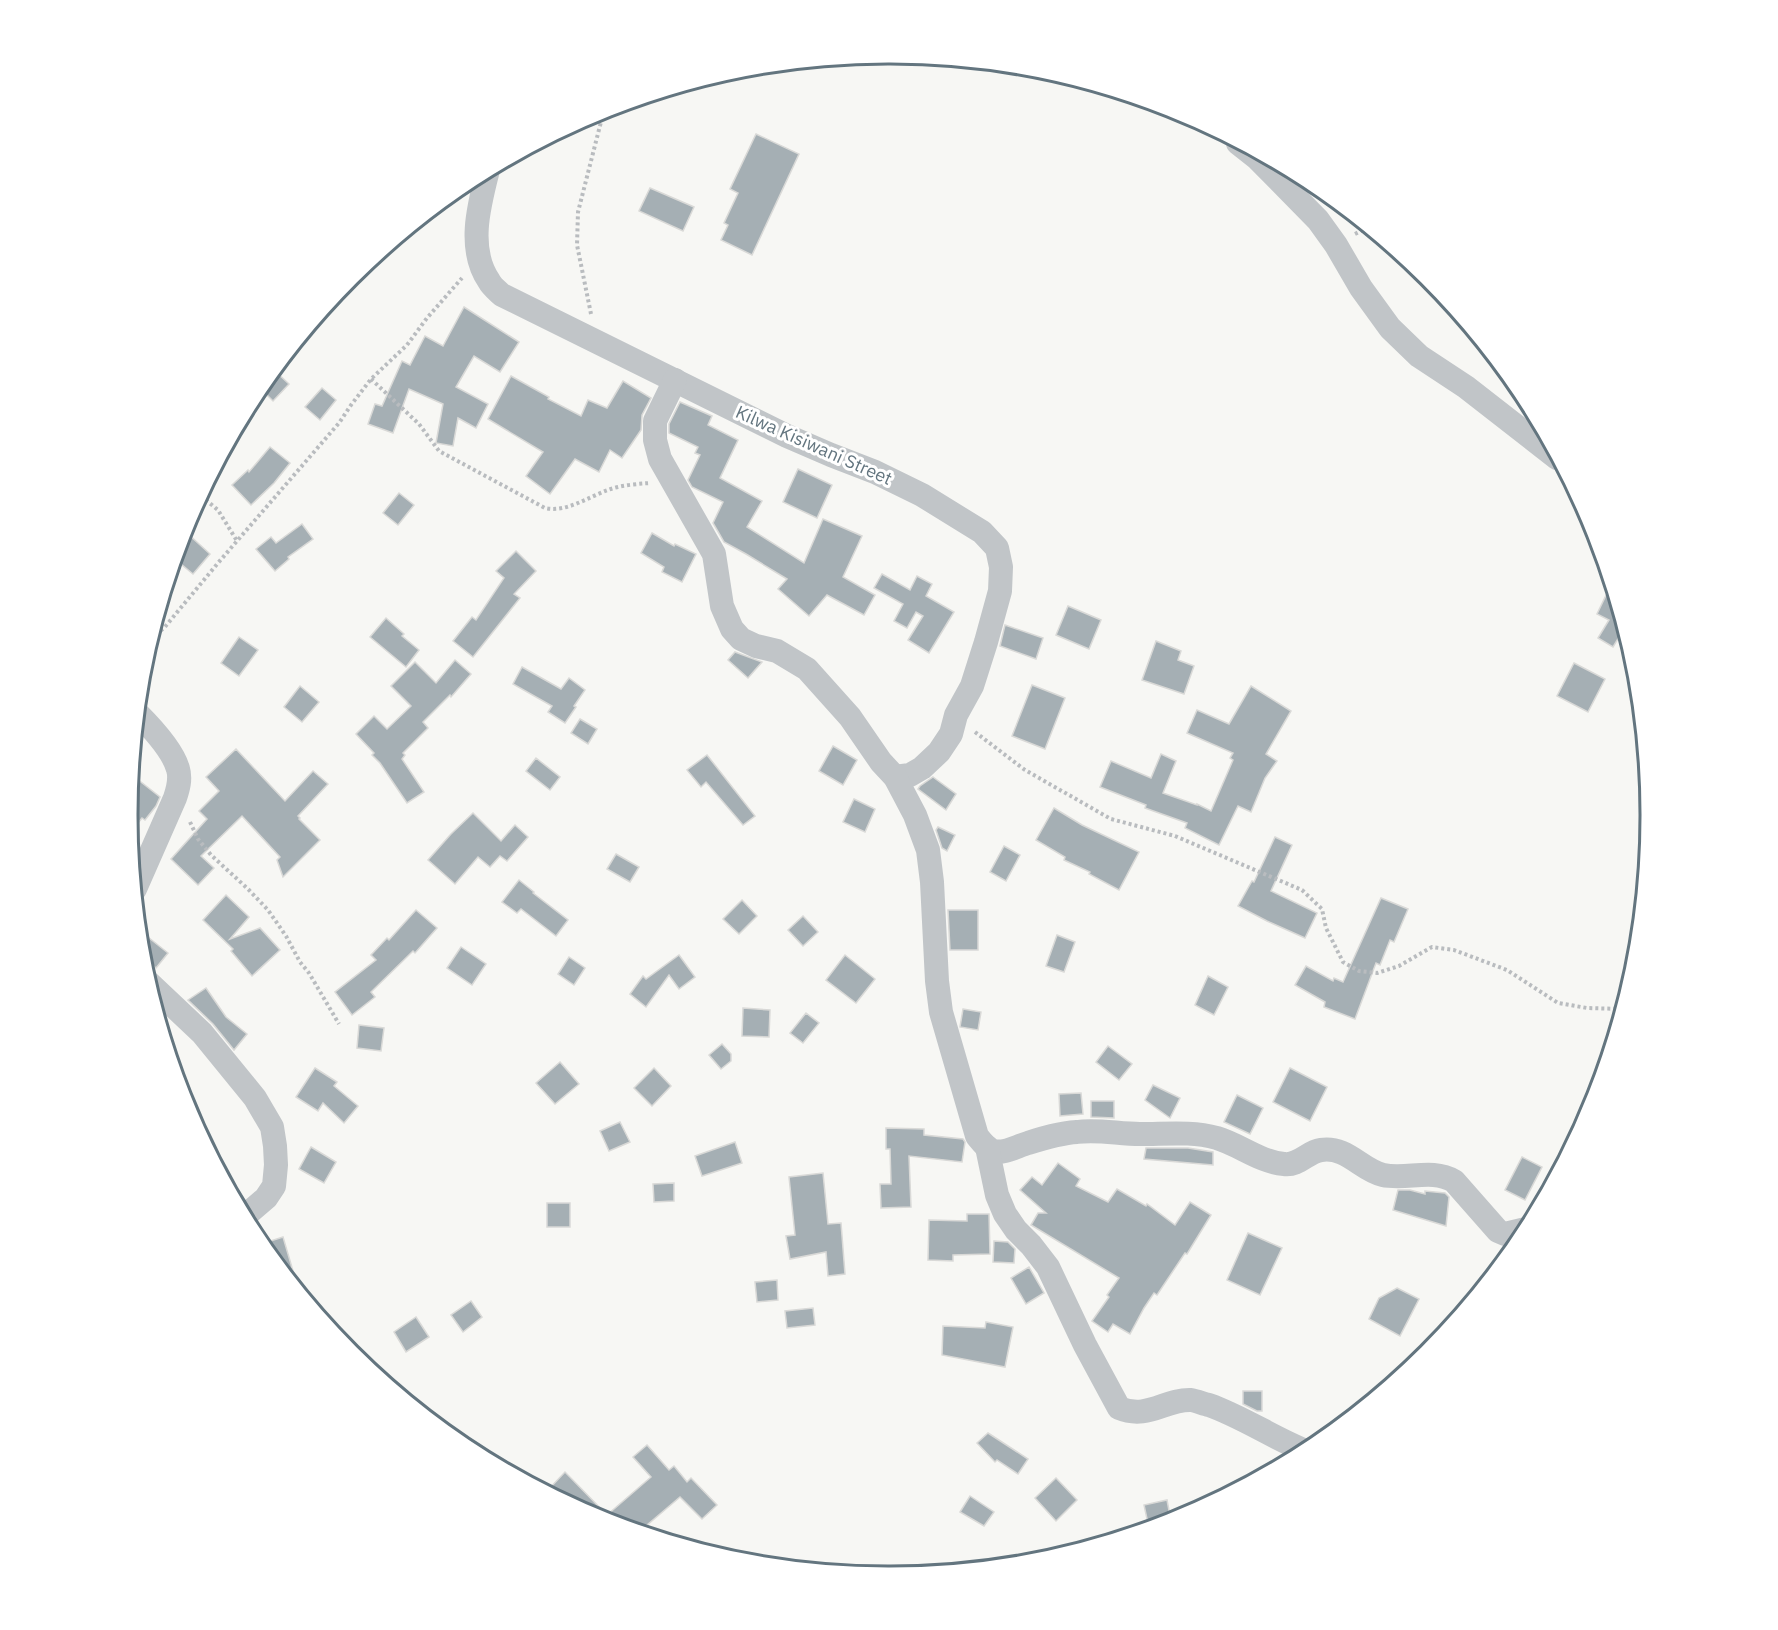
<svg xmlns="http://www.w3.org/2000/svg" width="1778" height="1630" font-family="'IBM Plex Sans',sans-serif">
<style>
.building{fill:#a5afb4;stroke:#d9d9d7;stroke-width:1.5}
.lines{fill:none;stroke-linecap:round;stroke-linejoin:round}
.path{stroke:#b9bcbf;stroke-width:4;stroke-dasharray:3 3;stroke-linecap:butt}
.street{stroke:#c1c5c8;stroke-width:24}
.labels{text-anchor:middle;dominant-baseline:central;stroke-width:6;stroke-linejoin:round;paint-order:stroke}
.street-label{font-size:18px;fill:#63757f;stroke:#fff}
.rim{fill:none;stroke:#63757f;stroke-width:3}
</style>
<rect width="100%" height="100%" fill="#f7f7f4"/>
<g class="building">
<path d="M 756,134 L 799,154 L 752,255 L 721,240 L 728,225 L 724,223 L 738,193 L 730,189 Z"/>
<path d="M 650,188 L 694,207 L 683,231 L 639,211 Z"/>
<path d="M 464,307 L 519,342 L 500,372 L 474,356 L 456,387 L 488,404 L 476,428 L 458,418 L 453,446 L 436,443 L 443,404 L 409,389 L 393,433 L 368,424 L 375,404 L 382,406 L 402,361 L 410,365 L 425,336 L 443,346 Z"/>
<path d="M 275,371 L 289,384 L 273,401 L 260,388 Z"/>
<path d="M 511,376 L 549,397 L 548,399 L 581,416 L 588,400 L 607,408 L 623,381 L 651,398 L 642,415 L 641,430 L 622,458 L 610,450 L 599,472 L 575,459 L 550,494 L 526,476 L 543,452 L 488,419 Z"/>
<path d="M 322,388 L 336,400 L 320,420 L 305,407 Z"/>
<path d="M 680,402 L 712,416 L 708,425 L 738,440 L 720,478 L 762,501 L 747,527 L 804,563 L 823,519 L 862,536 L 843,577 L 875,595 L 864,615 L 827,595 L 809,616 L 778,589 L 787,579 L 746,554 L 724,542 L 713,523 L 723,502 L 692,487 L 688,480 L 700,455 L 695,453 L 698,447 L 669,433 L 669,424 Z"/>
<path d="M 270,447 L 290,463 L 274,483 L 251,505 L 232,485 L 248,470 L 249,472 Z"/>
<path d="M 798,469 L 832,485 L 817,518 L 783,502 Z"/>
<path d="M 399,493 L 414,505 L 398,525 L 383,513 Z"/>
<path d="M 302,524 L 313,539 L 288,557 L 289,559 L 275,571 L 256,549 L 271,537 L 276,543 Z"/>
<path d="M 652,533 L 674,546 L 675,544 L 696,554 L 682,582 L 662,572 L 664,567 L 641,553 Z"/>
<path d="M 188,534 L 210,554 L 193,574 L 175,559 L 180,543 Z"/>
<path d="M 516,551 L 536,571 L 514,594 L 520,598 L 473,657 L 453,641 L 472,617 L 476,620 L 504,578 L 496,571 Z"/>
<path d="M 882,574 L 910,590 L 917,576 L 932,584 L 926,596 L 954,612 L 929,653 L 908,640 L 923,616 L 916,612 L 907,628 L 894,621 L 903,604 L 874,588 Z"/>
<path d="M 1611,585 L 1624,629 L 1613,647 L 1598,638 L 1609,620 L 1597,614 Z"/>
<path d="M 1068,606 L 1101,620 L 1089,649 L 1056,635 Z"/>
<path d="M 386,618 L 404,634 L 402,636 L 419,650 L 406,667 L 370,637 Z"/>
<path d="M 1005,625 L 1043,638 L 1036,659 L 1000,646 Z"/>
<path d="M 239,637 L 258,650 L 239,676 L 221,663 Z"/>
<path d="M 1156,641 L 1181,651 L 1178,660 L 1194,666 L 1184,694 L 1142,680 Z"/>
<path d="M 735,652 L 762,662 L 748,678 L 728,660 Z"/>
<path d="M 455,660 L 471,674 L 451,697 L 450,695 L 423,722 L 428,728 L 403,753 L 405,755 L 402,759 L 424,792 L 407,803 L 380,763 L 372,755 L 374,753 L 356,734 L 374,716 L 387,729 L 411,706 L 391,686 L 415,662 L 436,683 Z"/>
<path d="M 1574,663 L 1605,679 L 1588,712 L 1557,696 Z"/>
<path d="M 522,667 L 561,689 L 569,678 L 585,690 L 574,706 L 576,707 L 565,723 L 548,712 L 552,706 L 513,684 Z"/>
<path d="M 1032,685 L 1065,698 L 1045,749 L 1012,736 Z"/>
<path d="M 300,686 L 319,702 L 302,722 L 284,707 Z"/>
<path d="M 1251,686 L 1291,711 L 1266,754 L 1277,761 L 1265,778 L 1251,812 L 1238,806 L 1219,845 L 1185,828 L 1187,823 L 1145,808 L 1146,805 L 1100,787 L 1111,761 L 1151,778 L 1161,754 L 1176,761 L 1163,793 L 1197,805 L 1197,804 L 1211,811 L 1233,760 L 1230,758 L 1233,753 L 1187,733 L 1197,710 L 1229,724 Z"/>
<path d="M 580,719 L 597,729 L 588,744 L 571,733 Z"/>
<path d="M 833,746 L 857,760 L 843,785 L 819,771 Z"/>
<path d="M 236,749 L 285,801 L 313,771 L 328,784 L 298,816 L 300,818 L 299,819 L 320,840 L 283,877 L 277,860 L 280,857 L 242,816 L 201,856 L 214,868 L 198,885 L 171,859 L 207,819 L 199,811 L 219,791 L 206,777 Z"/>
<path d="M 707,755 L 755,816 L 743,825 L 706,782 L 701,787 L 687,770 Z"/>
<path d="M 536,758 L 560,777 L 550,790 L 526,771 Z"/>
<path d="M 132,775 L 160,797 L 156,806 L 145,820 L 142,818 L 130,833 L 128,815 Z"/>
<path d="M 933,777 L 956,794 L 946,810 L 918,789 L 920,786 Z"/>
<path d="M 854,799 L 875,809 L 865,832 L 843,822 Z"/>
<path d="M 1054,808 L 1082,825 L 1139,852 L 1119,890 L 1089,874 L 1090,872 L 1064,860 L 1065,857 L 1036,840 Z"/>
<path d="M 473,813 L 501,841 L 515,825 L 528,837 L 507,861 L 500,856 L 490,867 L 478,857 L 455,884 L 428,860 L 451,834 Z"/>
<path d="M 938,827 L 955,835 L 947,851 L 942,848 L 936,830 Z"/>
<path d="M 1275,837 L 1292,845 L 1271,891 L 1317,913 L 1305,938 L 1267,921 L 1238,906 L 1252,881 L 1254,882 Z"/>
<path d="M 1004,846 L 1020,855 L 1006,881 L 990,872 Z"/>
<path d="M 616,854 L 639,867 L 630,882 L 607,869 Z"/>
<path d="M 519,880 L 534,892 L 533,893 L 568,920 L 556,936 L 521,909 L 517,913 L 502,902 Z"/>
<path d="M 226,895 L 249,917 L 230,939 L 260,928 L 280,950 L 252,976 L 231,951 L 233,949 L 203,920 Z"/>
<path d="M 1381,898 L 1408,909 L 1394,942 L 1390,940 L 1380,965 L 1376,963 L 1355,1019 L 1324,1007 L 1325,1002 L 1295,985 L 1306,966 L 1333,981 L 1334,978 L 1343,982 Z"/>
<path d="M 742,900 L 757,916 L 739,934 L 723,919 Z"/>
<path d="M 416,910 L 437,928 L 415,953 L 413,951 L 371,992 L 375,997 L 352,1015 L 335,992 L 376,960 L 371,955 L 387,938 L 389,940 Z"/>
<path d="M 948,910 L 978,910 L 978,950 L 950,950 Z"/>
<path d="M 803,916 L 818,932 L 803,946 L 788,930 Z"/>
<path d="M 139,930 L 168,953 L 156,968 L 142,956 Z"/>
<path d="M 1057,935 L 1075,942 L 1064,972 L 1046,966 Z"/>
<path d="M 461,947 L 486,964 L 472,985 L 447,968 Z"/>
<path d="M 679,955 L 695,977 L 679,989 L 669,975 L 646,1007 L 630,994 L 643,976 L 646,979 Z"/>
<path d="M 845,955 L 875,979 L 856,1003 L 826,980 Z"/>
<path d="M 569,957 L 585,968 L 574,985 L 558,974 Z"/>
<path d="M 1208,976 L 1228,987 L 1214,1015 L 1195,1005 Z"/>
<path d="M 206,988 L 226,1017 L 247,1034 L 234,1050 L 213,1024 L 188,1000 Z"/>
<path d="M 743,1008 L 770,1010 L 769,1037 L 742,1036 Z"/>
<path d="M 963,1009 L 981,1012 L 978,1030 L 960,1027 Z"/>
<path d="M 806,1013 L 819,1023 L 803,1043 L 790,1033 Z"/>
<path d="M 359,1025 L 384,1028 L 381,1051 L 357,1048 Z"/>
<path d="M 722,1044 L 731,1054 L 731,1061 L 721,1069 L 709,1055 Z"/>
<path d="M 1108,1046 L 1132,1064 L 1119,1080 L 1096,1062 Z"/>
<path d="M 560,1062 L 579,1084 L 555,1104 L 536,1083 Z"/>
<path d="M 315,1068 L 337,1082 L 334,1086 L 358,1106 L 344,1123 L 323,1103 L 318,1111 L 296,1097 Z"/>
<path d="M 654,1068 L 671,1086 L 652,1106 L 634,1088 Z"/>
<path d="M 1290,1068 L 1327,1087 L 1310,1121 L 1273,1102 Z"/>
<path d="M 1153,1085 L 1180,1098 L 1170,1118 L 1145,1100 Z"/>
<path d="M 1081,1093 L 1083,1114 L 1060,1116 L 1059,1094 Z"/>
<path d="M 1237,1095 L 1263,1108 L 1250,1134 L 1224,1122 Z"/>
<path d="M 1091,1101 L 1114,1101 L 1114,1118 L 1091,1117 Z"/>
<path d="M 620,1122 L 630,1142 L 609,1151 L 600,1131 Z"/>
<path d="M 886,1128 L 924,1129 L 924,1135 L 963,1139 L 965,1142 L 962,1162 L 909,1156 L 911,1207 L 881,1208 L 880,1184 L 891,1184 L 890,1149 L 886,1149 Z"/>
<path d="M 735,1142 L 742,1163 L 702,1176 L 695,1156 Z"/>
<path d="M 311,1147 L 336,1162 L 324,1183 L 299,1169 Z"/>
<path d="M 1146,1148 L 1188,1148 L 1213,1152 L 1213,1165 L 1144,1159 Z"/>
<path d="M 1522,1157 L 1542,1167 L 1525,1200 L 1505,1190 Z"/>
<path d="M 1058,1163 L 1080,1179 L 1076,1186 L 1108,1202 L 1117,1189 L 1146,1206 L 1147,1204 L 1175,1225 L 1190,1202 L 1211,1215 L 1187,1254 L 1185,1253 L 1157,1295 L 1154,1293 L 1144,1308 L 1130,1334 L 1113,1324 L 1108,1332 L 1092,1321 L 1109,1297 L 1107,1295 L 1119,1278 L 1031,1225 L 1038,1213 L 1046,1213 L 1020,1190 L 1032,1177 L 1042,1185 Z"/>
<path d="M 823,1173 L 828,1224 L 841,1223 L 845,1274 L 828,1276 L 826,1252 L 790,1259 L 786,1236 L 795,1235 L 789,1177 Z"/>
<path d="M 674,1183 L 674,1201 L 654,1202 L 653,1184 Z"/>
<path d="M 1398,1190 L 1410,1190 L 1425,1194 L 1425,1191 L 1445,1193 L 1449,1197 L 1446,1226 L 1393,1210 Z"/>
<rect x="547" y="1203" width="23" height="24"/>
<path d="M 967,1214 L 989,1214 L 990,1254 L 953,1255 L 953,1261 L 928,1260 L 929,1220 L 967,1221 Z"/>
<path d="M 1248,1233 L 1282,1248 L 1260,1295 L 1227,1280 Z"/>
<path d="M 283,1237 L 298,1288 L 261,1244 Z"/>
<path d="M 994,1241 L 1008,1242 L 1015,1249 L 1014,1263 L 993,1262 Z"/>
<path d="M 1029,1267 L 1044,1293 L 1026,1304 L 1011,1278 Z"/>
<path d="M 777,1280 L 778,1300 L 757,1302 L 755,1282 Z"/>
<path d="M 1397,1288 L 1419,1299 L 1400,1336 L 1369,1319 L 1379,1298 Z"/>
<path d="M 471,1301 L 482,1317 L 463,1332 L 451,1315 Z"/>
<path d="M 813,1308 L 815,1325 L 787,1328 L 785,1311 Z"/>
<path d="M 416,1317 L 429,1337 L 406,1352 L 394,1332 Z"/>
<path d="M 986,1322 L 1013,1327 L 1005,1367 L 942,1355 L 943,1326 L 985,1328 Z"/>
<path d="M 1243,1391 L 1262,1391 L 1262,1411 L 1257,1411 L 1243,1404 Z"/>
<path d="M 988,1433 L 1028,1459 L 1018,1474 L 997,1460 L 995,1462 L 977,1443 Z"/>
<path d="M 647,1445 L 669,1470 L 674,1466 L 687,1482 L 691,1478 L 717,1505 L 702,1519 L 680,1497 L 640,1531 L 597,1518 L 547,1491 L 565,1472 L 607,1515 L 651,1477 L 633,1457 Z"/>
<path d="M 1056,1478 L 1077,1500 L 1056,1521 L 1035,1498 Z"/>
<path d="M 970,1496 L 994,1512 L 984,1526 L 960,1512 Z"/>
<path d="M 1167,1500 L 1171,1521 L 1149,1528 L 1144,1505 Z"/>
</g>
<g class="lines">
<g class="path">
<path d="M 1355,234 L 1367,228"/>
<path d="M 591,314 L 577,245 L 578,212 L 604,110"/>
<path d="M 371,379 L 419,424 L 439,451 L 545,508 C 566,513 588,497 608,490 C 621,485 637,484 650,483"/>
<path d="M 201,496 L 218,510 L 237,541"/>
<path d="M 151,638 L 164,628 L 218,563 L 339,423 L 351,405 L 371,379 L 407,345 L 427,318 L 462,278"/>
<path d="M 975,732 L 1025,770 L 1111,819 L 1175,836 L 1302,890 L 1322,909 L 1326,928 L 1343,962 L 1359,971 L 1377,973 L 1399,966 L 1432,947 L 1454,950 L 1507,970 L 1558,1003 L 1587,1008 L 1622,1009"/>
<path d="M 190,822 L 198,839 L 211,855 L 248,889 L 268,910 L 286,936 L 300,962 L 309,973 L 339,1024"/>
</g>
<g class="street">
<path d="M 1238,143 L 1257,158 L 1318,220 L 1336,245 L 1361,288 L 1390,328 L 1419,356 L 1466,387 L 1557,458"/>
<path d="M 488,170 C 479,205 467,249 489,281 C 492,287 498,291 502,295 L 787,436 L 831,455 L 875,472 L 922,495 L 982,532 L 997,548 L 1001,567 L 1000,591 L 986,642 L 972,686 L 956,715 L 951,734 L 939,752 L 922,768 L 910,775 L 895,777"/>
<path d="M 675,380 L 655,421 L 655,440 L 660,459 L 714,554 L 722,606 L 732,629 L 741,639 L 756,646 L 777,651 L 807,669 L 850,717 L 881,762 L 895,777 L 915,815 L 928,850 L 932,882 L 937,981 L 941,1012 L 977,1136 C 981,1141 986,1148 993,1151 C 1005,1154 1017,1146 1028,1143 C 1044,1138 1060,1133 1077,1132 C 1097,1129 1119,1134 1140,1134 C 1167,1134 1191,1131 1217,1138 C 1240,1145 1260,1162 1284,1164 C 1299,1166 1307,1152 1321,1150 C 1347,1146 1361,1170 1383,1175 C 1407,1180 1432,1168 1454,1181 L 1498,1231 L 1505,1234 L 1526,1229"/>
<path d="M 135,889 L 175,798 C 178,789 181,779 178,769 C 173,751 151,727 138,714"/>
<path d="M 149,983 L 202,1033 L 255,1098 L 272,1127 L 275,1146 L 276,1165 L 274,1186 L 266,1198 L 245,1216"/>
<path d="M 987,1147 L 997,1195 L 1005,1214 L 1016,1230 L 1031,1245 L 1048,1267 L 1085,1345 L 1119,1408 C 1148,1420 1165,1399 1191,1400 C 1197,1401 1204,1404 1209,1405 C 1243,1417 1273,1438 1306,1451"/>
</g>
</g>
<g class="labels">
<g class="street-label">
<text transform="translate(814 445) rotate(24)">Kilwa Kisiwani Street</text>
</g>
</g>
<path d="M0 0H1778V1630H0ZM888 64H890A750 750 0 0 1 1640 814V816A750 750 0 0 1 890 1566H888A750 750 0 0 1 138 816V814A750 750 0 0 1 888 64Z" fill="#fff" fill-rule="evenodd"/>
<path class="rim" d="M888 64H890A750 750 0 0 1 1640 814V816A750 750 0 0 1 890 1566H888A750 750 0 0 1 138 816V814A750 750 0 0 1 888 64Z"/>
</svg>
